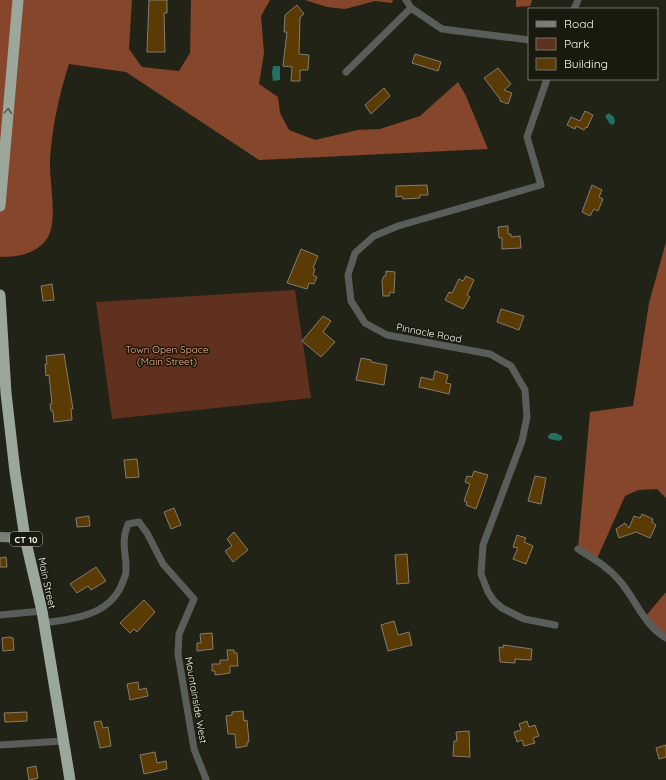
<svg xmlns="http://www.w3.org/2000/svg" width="666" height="780" font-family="Quicksand,sans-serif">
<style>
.green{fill:#5f311e}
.forest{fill:#86462b}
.water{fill:#247164}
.building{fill:#593b03;stroke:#857c70}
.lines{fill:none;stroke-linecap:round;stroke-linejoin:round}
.minor{stroke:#5a5e5a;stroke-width:7}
.secondary{stroke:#798079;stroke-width:10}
.trunk{stroke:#9ca79c;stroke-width:11}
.oneway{stroke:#54594e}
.labels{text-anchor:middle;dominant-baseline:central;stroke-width:3;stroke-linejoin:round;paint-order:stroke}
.shield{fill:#191a0e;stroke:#b3b4ab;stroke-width:1}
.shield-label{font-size:9px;font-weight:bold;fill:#f5f6ee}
.street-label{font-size:10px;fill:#f5f6ee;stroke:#191a0e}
.park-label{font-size:10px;fill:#f9ab8c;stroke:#191a0e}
</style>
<rect width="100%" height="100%" fill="#222317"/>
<path class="green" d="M 295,290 L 311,398 L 112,419 L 96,302 Z"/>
<g class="forest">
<path d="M 0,0 L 132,0 L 129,49 L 142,67 L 179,71 L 190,53 L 191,0 L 270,0 L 261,16 L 264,53 L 259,84 L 278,97 L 280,113 L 289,130 L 315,140 L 358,130 L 380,129 L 420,116 L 458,82 L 466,96 L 488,149 L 259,160 L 126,72 L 69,64 C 59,95 52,127 50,160 C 49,181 58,219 48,237 C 38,254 18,257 0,257 Z"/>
<path d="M 305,0 L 393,0 L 392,3 L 375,1 L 345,9 L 327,7 Z"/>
<path d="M 516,0 L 532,0 L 530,6 L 516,7 Z"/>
<path d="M 666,242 L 666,498 L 657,489 L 638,490 L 625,496 L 596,561 L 578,549 L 590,412 L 633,406 L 649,303 Z"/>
<path d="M 666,592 L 666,638 L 644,618 Z"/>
</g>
<g class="water">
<path d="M 273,66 L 280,66 L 280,80 L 273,81 L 272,73 Z"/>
<path d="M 609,113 L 614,117 L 615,122 L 613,125 L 610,124 L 605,116 Z"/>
<path d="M 551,433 L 556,433 L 562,436 L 562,439 L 560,441 L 549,439 L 548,436 Z"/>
</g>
<g class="building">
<path d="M 149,0 L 167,0 L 167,13 L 164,13 L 165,52 L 147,52 Z"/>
<path d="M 297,5 L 304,14 L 300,17 L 299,54 L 309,55 L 308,70 L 300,70 L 300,81 L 291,81 L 292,67 L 283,66 L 287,32 L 284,32 L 285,15 Z"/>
<path d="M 415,54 L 441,62 L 438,71 L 412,63 Z"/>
<path d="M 498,68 L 511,84 L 504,90 L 512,93 L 508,104 L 500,101 L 500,99 L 484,78 Z"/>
<path d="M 384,88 L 390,96 L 371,114 L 365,105 Z"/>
<path d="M 585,111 L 593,115 L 587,128 L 586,127 L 584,130 L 576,126 L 575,129 L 567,125 L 571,117 L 580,121 Z"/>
<path d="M 427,185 L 428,195 L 420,195 L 420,198 L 403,199 L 402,196 L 396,197 L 396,186 Z"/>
<path d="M 592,185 L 602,190 L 599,197 L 603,199 L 598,211 L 594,209 L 590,216 L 582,212 Z"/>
<path d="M 508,226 L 508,234 L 511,234 L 511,237 L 520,236 L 521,248 L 502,249 L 502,238 L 499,238 L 498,227 Z"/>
<path d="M 301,249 L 318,256 L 313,268 L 315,269 L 313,275 L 317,277 L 314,284 L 309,283 L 307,289 L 287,283 Z"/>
<path d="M 386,271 L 395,272 L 394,293 L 390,292 L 389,296 L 383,296 L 382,281 L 384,276 L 386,276 Z"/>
<path d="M 466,276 L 474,280 L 467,295 L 470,297 L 463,309 L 445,300 L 449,292 L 452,293 L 459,279 L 463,281 Z"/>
<path d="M 52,284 L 54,300 L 43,301 L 41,286 Z"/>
<path d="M 501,309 L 524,316 L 519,330 L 497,322 Z"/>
<path d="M 323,316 L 331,321 L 323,332 L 335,342 L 321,357 L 302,341 Z"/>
<path d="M 64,354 L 73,409 L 71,409 L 72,420 L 54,422 L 53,411 L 51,411 L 50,404 L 52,404 L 49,375 L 46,376 L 45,364 L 47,364 L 46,356 Z"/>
<path d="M 361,358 L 371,360 L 371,362 L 387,365 L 384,385 L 356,380 Z"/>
<path d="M 435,371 L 448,375 L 446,383 L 451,384 L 449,394 L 419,387 L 421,377 L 433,380 Z"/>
<path d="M 137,459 L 139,477 L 126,478 L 124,460 Z"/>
<path d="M 474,471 L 488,475 L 476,509 L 466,505 L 467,502 L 464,501 L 470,484 L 465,482 L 467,476 L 472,477 Z"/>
<path d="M 535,476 L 546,478 L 541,504 L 528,501 Z"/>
<path d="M 174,508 L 181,525 L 171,529 L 164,512 Z"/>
<path d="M 642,514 L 653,519 L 652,522 L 656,525 L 650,538 L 636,532 L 619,538 L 616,529 L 625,523 L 629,528 L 634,516 L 640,518 Z"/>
<path d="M 89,516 L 90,526 L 77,527 L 76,518 Z"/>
<path d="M 234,532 L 248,550 L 233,562 L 225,551 L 232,546 L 227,539 Z"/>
<path d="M 517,535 L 526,538 L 524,542 L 533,546 L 526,564 L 513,559 L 518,548 L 513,547 Z"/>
<path d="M 407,554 L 409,583 L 397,584 L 395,555 Z"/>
<path d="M 6,557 L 7,567 L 0,567 L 0,558 Z"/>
<path d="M 96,567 L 106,581 L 91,590 L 88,586 L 77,593 L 70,584 Z"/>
<path d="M 144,600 L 155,612 L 137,632 L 134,629 L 130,633 L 120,623 Z"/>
<path d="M 394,621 L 398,635 L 409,632 L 412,645 L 388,651 L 381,625 Z"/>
<path d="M 212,633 L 213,649 L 197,651 L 197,643 L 201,643 L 200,634 Z"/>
<path d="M 9,637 L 13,638 L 14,650 L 3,651 L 2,638 Z"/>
<path d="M 503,645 L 532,649 L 531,660 L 515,659 L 515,663 L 500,662 L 499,647 L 503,648 Z"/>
<path d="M 227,650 L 234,650 L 234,653 L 237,653 L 238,666 L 230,666 L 230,673 L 215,675 L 215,671 L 212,671 L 212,664 L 220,664 L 220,660 L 228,660 Z"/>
<path d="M 138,682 L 139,690 L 146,688 L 148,696 L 130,700 L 127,684 Z"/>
<path d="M 243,711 L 244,721 L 247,720 L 249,742 L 247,742 L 247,746 L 236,748 L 235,734 L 228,734 L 226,716 L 232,715 L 232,712 Z"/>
<path d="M 27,712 L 27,721 L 5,722 L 4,713 Z"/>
<path d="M 101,721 L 103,728 L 108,727 L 111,746 L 100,748 L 94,722 Z"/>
<path d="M 527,721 L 529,727 L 535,725 L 539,736 L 533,738 L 535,743 L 524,746 L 522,740 L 517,742 L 514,732 L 521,730 L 519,724 Z"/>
<path d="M 469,731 L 470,757 L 453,756 L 454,741 L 457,741 L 456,732 Z"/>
<path d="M 666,745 L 666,757 L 659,759 L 656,748 Z"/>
<path d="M 155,752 L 157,763 L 166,761 L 167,769 L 144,774 L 140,755 Z"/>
<path d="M 36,766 L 38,778 L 29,780 L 27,768 Z"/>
</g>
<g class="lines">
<g class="minor">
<path d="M 406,0 L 411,8 L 442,29 L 529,40"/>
<path d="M 574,9 L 578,0"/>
<path d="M 346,72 L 411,8"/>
<path d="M 547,79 L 527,137 L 541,185 L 398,226 L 374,236 L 355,253 L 348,275 L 351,301 L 365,323 L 387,335 L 490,354 L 511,366 L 525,390 L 527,417 L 522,441 L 483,545 L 481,574 L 488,592 L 494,601 L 502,608 L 524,619 L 555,625"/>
<path d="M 578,549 C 592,558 607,566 618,579 C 635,597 643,625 666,638"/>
<path d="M 0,615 L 42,611"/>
<path d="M 44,623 C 73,619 109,616 122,584 C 123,580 126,576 126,572 C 127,553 120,544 128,524 L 139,522 L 147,533 L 163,564 L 194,599 L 179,634 L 178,654 L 194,749 L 206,779"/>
<path d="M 0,745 L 63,741"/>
</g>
<path class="secondary" d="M 0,537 L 25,538"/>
<g class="trunk">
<path d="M 0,206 L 18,0"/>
<path d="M 0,295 L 6,393 L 15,472 L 25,538 L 42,611 L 70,780"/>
</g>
</g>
<defs><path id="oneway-chevron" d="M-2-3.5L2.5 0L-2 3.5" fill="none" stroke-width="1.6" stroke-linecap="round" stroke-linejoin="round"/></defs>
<use class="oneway" href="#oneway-chevron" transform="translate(8 111) rotate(-85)"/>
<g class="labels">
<rect class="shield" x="10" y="532" width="32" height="14" rx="3"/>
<g class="shield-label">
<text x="26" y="539">CT 10</text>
</g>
<g class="street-label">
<text transform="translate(429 333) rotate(11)">Pinnacle Road</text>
<text transform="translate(47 583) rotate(78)">Main Street</text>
<text transform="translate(196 700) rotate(80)">Mountainside West</text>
</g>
<g class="park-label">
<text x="167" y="349">Town Open Space<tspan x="167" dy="12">(Main Street)</tspan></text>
</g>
</g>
<rect x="528" y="8" width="130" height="72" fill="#191a0e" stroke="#717268"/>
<rect x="536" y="21" width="20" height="6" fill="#798079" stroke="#717268"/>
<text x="564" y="28" font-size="12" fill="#f5f6ee">Road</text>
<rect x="536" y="38" width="20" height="12" fill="#5f311e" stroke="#717268"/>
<text x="564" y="48" font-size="12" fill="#f5f6ee">Park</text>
<rect x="536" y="58" width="20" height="12" fill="#593b03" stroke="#717268"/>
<text x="564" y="68" font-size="12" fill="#f5f6ee">Building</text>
</svg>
